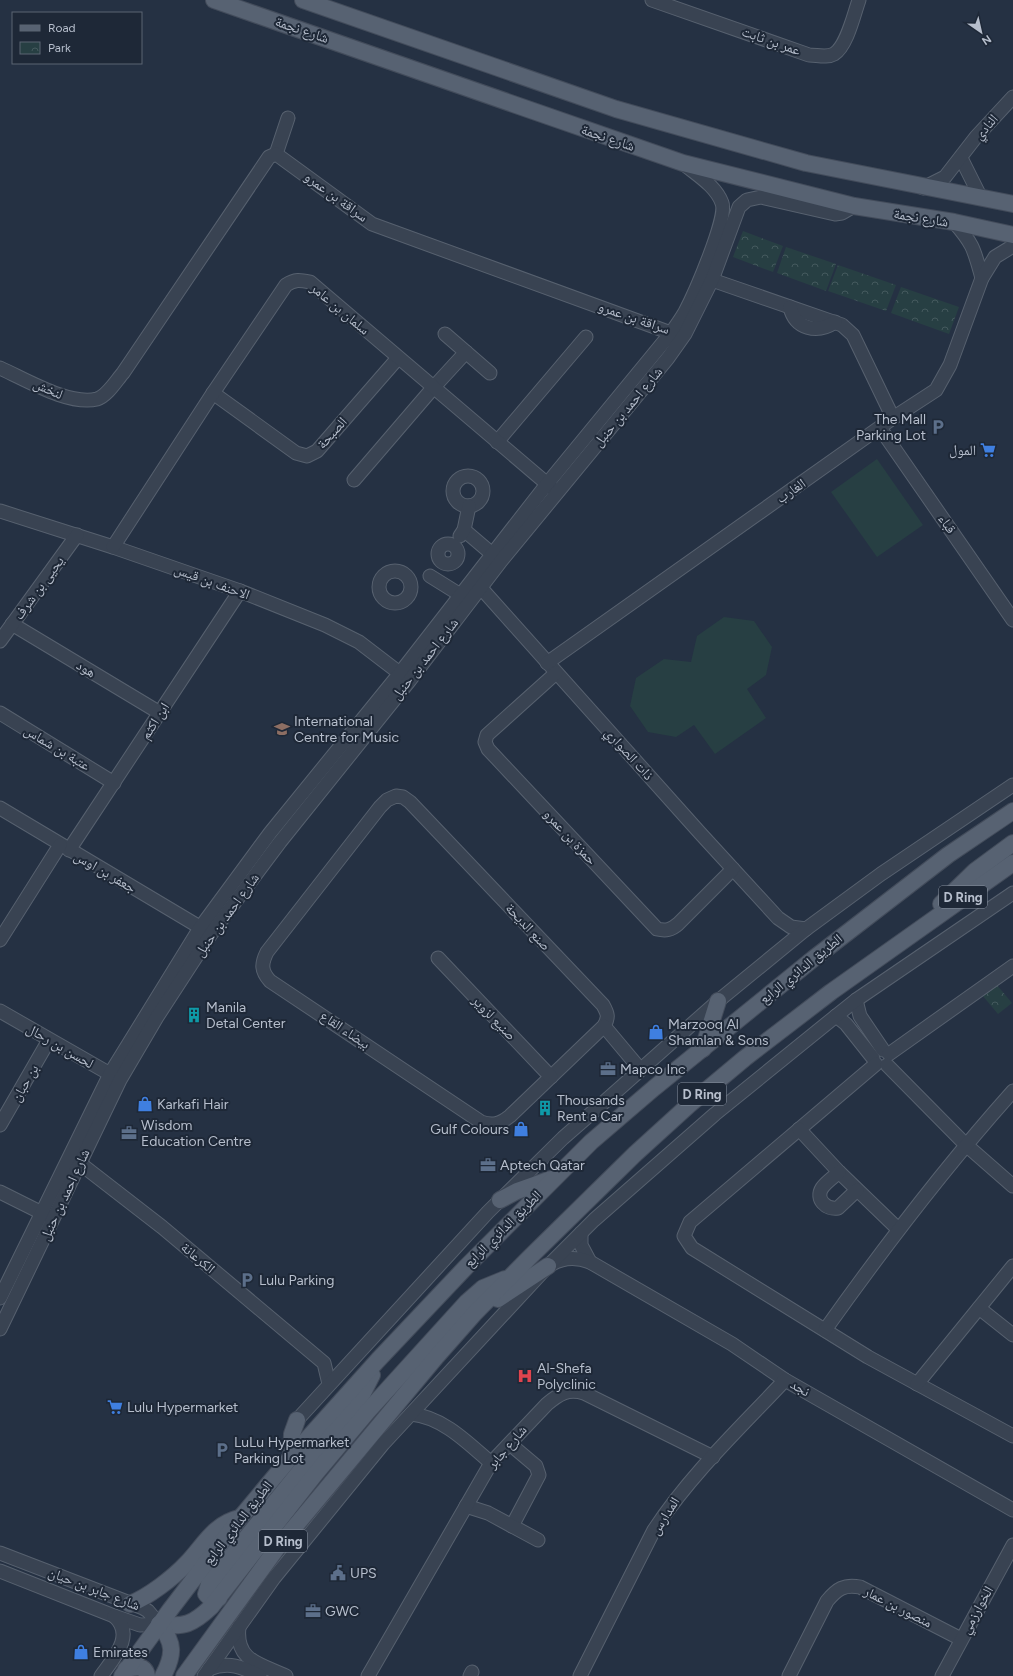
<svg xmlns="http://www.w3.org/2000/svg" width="1013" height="1676" font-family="Figtree,'Noto Naskh Arabic',sans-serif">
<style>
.grass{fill:#273f43}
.park{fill:url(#park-crowns)}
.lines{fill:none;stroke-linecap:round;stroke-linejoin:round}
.minor-casing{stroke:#57616f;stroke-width:15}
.major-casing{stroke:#434c5b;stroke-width:18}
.minor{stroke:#394352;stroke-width:13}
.major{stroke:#576272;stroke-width:16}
.labels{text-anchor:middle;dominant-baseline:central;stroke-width:4;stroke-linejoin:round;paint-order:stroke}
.shield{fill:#1e2837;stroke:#88919f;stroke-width:1}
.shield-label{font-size:13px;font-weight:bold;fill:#b6becc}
.street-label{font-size:14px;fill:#b6becc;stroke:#1e2837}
.poi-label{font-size:14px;fill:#b6becc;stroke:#1e2837;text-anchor:start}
</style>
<defs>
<pattern id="park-crowns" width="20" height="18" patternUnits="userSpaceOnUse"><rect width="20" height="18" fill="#273f43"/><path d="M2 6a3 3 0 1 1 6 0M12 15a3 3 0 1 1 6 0" fill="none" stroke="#44595d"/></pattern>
</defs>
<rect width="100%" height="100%" fill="#253143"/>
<g class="grass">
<path d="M 877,459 L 923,525 L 877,557 L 831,492 Z"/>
<path d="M 724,617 L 754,621 L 772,647 L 766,675 L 747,689 L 766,718 L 715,754 L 694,725 L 676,737 L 648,732 L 630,706 L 636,678 L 664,659 L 691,662 L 697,636 Z"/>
</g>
<g class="park">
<path d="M 743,231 L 783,246 L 773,272 L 733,257 Z"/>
<path d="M 786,247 L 836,264 L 826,291 L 777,273 Z"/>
<path d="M 838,265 L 896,285 L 886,311 L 828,291 Z"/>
<path d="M 901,287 L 959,307 L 949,334 L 891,313 Z"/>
<path d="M 996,984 L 1012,1003 L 998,1014 L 982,995 Z"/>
</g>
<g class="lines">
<defs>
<g id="minor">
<path d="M 652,0 L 809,55 C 817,55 827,58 834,54 C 847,46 854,14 859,0"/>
<path d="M 276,154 L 288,118"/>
<path d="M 961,158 L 981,198"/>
<path d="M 923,188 L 945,177 L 976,137 L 1013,97"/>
<path d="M 954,222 C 974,245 974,250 982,278"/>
<path d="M 712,280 L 842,325 L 853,335 L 893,418"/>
<path d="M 790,307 C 795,329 817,334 835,322"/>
<path d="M 445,334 L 490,373"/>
<path d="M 0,368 C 25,379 69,406 97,399 C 107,396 116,381 123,373 L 269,157 L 276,154 L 372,224 L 671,333 L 680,334"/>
<path d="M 213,393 L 296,453 L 307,456 L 317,451 L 398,358"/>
<path d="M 880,428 L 1013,620"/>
<path d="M 497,442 L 586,337"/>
<circle cx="468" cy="491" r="15"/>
<path d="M 354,480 L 433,388 L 466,352"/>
<path d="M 0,511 L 113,547 L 240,591 L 325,625 L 359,642 L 406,678"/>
<path d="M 464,530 L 498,559"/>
<path d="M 460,536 L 464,530 L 469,506"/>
<circle cx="448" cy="554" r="10"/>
<path d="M 113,547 L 213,393 L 286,285 C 295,279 300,280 310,282 L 552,488"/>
<circle cx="395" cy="587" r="16"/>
<path d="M 430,576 L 467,599"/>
<path d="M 481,588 L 700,833 L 778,918 L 791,927 L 806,929"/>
<path d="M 12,624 L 160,713"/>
<path d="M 0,641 L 77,535"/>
<path d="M 547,663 L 893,418 L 936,390 L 950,365 L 982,278 L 995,257 L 1013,246"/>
<path d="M 556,673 L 487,735 L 485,742 L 488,749 L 657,929 C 666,931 671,930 678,924 L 733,869"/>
<path d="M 0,713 L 114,783"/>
<path d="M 396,796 L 403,797 L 410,802 L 603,1005 C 608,1014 609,1017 604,1026 L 510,1116 C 500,1124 493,1126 481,1122 L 270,981 C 261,971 261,964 267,952 L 380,807 L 387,800 Z"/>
<path d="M 0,808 L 208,932"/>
<path d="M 69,850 L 240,591"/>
<path d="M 0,940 L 60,845"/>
<path d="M 438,958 L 551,1077"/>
<path d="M 856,1000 L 860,1016 L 883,1050"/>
<path d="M 0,1011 L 117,1078"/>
<path d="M 836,1016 L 846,1024 L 873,1058"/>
<path d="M 604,1026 L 640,1069"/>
<path d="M 889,1054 L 1013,966"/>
<path d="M 876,1064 L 690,1222 L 684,1236 L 692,1248 L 868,1357 L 1013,1436"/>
<path d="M 887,1065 L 965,1144 L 1013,1186"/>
<path d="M 0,1125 L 49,1040"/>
<path d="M 799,1129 L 839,1172 L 898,1229"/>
<path d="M 73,1158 L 162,1227 L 324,1363 L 329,1384"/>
<path d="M 839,1172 C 834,1177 826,1182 822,1188 C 815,1199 826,1210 838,1208 L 857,1190"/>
<path d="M 0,1192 L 50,1217"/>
<path d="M 581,1233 L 581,1245 L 590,1262"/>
<path d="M 552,1264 C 564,1257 577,1257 590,1262 L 732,1344 L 785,1380 L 1013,1510"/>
<path d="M 0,1298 L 110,1074 L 200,928 L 270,833 L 400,673 L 547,484 L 671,333 C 676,326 681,319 685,312 C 694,295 728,218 722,203 C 716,186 697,175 684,164"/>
<path d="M 979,1308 L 1013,1335"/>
<path d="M 0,1329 L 120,1080 L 157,1017 L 211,934 L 280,842 L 410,680 L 501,561 L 668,358 L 685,334 L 712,280 L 739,207 L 747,200 L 761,197 L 835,214 L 842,213 L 854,206"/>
<path d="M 825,1330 C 884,1247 945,1167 1013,1091"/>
<path d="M 917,1384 L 1013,1266"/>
<path d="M 411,1414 C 443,1417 468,1443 491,1463"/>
<path d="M 297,1420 L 488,1212 L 563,1138 L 602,1104 L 718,1001 L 806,929 L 881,874 L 1013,785"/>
<path d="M 510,1444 L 536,1466 L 539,1475 L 512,1526"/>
<path d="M 466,1506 L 488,1513 L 538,1540"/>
<path d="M 0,1553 L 143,1608 L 148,1611 L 159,1624 L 140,1625 L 114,1616 L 0,1571"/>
<path d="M 239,1627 C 235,1661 260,1664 286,1676"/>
<path d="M 209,1669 C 229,1661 242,1667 260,1676"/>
<path d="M 101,1676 C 113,1659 136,1635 114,1616"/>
<path d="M 204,1676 L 274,1578 L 383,1444 L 548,1266 L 594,1220 L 715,1114 L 836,1016 L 856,1000 L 1013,893"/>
<path d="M 368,1676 L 491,1463 L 547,1404 C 559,1394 568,1388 584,1393 L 713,1457"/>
<path d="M 470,1676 L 472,1672"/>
<path d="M 580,1676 L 654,1530 C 690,1475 740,1428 785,1380"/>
<path d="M 789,1676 L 827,1601 C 837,1589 844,1584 860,1587 L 961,1639"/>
<path d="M 942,1676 L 1013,1545"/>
</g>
<g id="major">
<path d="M 214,0 L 683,163 L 854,206 L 954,222 L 1013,235"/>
<path d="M 303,0 L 616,109 L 806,163 L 1013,204"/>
<path d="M 941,904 L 975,871 L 1013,843"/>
<path d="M 703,1049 L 718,1001"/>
<path d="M 500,1200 L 517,1191 L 551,1179"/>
<path d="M 498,1299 L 548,1266"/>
<path d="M 291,1457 L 292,1434 L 297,1420"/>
<path d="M 219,1598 L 211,1599 L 206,1594 L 209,1584 L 363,1393 L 372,1375"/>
<path d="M 130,1604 C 148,1597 173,1578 187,1563 C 204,1545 214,1524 239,1518"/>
<path d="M 159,1624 C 184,1628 193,1624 211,1607 L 316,1473 L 368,1411 L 467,1302 L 483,1288 L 505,1279"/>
<path d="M 159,1624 C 175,1643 174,1655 163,1676"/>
<path d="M 126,1669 C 135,1667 145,1664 147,1676"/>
<path d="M 122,1676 L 170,1610 L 241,1517 L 291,1457 L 378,1360 L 466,1267 L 591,1142 L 654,1088 L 813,959 L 948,855 L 1013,811"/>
<path d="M 184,1676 L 277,1548 L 437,1356 L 474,1314 L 529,1258 L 635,1154 L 690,1104 L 745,1058 L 831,992 L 1013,863"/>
</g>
</defs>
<use href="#minor" class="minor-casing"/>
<use href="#major" class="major-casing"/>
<use href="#minor" class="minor"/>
<use href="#major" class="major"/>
</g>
<defs>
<symbol id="parking-bare" viewBox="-9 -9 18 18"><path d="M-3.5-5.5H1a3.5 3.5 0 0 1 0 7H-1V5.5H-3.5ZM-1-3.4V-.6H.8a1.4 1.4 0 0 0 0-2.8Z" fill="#5c6f8a" stroke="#1e2837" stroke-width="2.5" paint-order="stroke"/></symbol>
<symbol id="supermarket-bare" viewBox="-9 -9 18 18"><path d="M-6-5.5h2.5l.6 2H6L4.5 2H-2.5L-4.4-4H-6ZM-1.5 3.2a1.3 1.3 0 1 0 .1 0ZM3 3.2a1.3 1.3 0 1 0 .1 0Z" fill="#3f7fe0" stroke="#1e2837" stroke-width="2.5" paint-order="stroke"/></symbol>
<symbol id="school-bare" viewBox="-9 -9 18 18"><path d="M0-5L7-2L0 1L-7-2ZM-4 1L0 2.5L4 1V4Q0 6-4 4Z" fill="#8d6e63" stroke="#1e2837" stroke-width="2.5" paint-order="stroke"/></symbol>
<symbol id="building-bare" viewBox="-9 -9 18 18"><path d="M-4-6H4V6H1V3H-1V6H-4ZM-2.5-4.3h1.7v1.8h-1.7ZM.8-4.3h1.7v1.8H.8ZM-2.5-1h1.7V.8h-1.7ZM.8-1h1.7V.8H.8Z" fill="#0f9aa8" stroke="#1e2837" stroke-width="2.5" paint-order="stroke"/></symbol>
<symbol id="shop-bare" viewBox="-9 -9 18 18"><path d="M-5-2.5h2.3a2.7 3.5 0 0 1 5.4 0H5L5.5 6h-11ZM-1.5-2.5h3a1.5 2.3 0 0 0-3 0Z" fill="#3f7fe0" stroke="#1e2837" stroke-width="2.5" paint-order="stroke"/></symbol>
<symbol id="office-bare" viewBox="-9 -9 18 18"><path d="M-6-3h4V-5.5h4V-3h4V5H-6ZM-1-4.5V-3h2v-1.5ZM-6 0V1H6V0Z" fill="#5c6f8a" stroke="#1e2837" stroke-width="2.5" paint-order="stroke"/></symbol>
<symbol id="hospital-bare" viewBox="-9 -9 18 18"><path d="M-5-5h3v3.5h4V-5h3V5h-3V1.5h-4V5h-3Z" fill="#e0444e" stroke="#1e2837" stroke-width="2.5" paint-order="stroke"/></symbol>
<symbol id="civic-bare" viewBox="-9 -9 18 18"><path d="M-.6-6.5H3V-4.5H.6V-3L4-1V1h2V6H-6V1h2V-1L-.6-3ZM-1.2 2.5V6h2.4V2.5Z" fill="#5c6f8a" stroke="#1e2837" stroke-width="2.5" paint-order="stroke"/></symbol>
</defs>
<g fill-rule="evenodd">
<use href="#parking-bare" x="927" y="416" width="22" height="22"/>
<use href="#supermarket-bare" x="977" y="439" width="22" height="22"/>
<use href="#school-bare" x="271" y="718" width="22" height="22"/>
<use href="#building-bare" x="183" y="1004" width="22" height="22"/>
<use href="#shop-bare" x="645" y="1021" width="22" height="22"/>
<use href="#office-bare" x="597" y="1058" width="22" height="22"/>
<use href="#shop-bare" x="134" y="1093" width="22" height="22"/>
<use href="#building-bare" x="534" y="1097" width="22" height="22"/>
<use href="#shop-bare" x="510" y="1118" width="22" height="22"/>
<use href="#office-bare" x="118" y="1122" width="22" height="22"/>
<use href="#office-bare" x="477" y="1154" width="22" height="22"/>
<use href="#parking-bare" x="236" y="1269" width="22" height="22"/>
<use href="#hospital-bare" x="514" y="1365" width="22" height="22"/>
<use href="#supermarket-bare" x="104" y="1396" width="22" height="22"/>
<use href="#parking-bare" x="211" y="1439" width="22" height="22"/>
<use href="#civic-bare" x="327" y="1562" width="22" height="22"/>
<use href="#office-bare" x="302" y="1600" width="22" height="22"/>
<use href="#shop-bare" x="70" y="1641" width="22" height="22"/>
</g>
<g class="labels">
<g class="shield">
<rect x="939" y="886" width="48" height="22" rx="3"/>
<rect x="678" y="1083" width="48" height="22" rx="3"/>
<rect x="259" y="1530" width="48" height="22" rx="3"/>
</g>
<g class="shield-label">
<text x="963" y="897">D Ring</text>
<text x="702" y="1094">D Ring</text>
<text x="283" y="1541">D Ring</text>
</g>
<g class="street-label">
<text transform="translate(302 30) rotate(19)">شارع نجمة</text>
<text transform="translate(771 41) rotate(19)">عمر بن ثابت</text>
<text transform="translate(986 127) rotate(-49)">النادي</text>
<text transform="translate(608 138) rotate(19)">شارع نجمة</text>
<text transform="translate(336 197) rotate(36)">سراقة بن عمرو</text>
<text transform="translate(921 218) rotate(9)">شارع نجمة</text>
<text transform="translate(340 309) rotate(40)">سلمان بن عامر</text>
<text transform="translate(634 318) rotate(19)">سراقة بن عمرو</text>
<text transform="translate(48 389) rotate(24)">لنخش</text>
<text transform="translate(628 407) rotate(-50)">شارع احمد بن حنبل</text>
<text transform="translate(332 433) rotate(-48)">الصبحة</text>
<text transform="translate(791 491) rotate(-35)">الغارب</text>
<text transform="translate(947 524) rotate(55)">قباء</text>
<text transform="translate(212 582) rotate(20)">الاحنف بن قيس</text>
<text transform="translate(39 588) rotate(-54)">يحيى بن شرف</text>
<text transform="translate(425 659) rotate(-52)">شارع احمد بن حنبل</text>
<text transform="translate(86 669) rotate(31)">هود</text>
<text transform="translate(155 721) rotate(-57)">ابن اكثم</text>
<text transform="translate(57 748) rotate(31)">عتبة بن شماس</text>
<text transform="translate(629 754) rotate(48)">ذات الصواري</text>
<text transform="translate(570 837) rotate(47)">حمزة بن عمرو</text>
<text transform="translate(105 872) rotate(30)">جعفر بن اوس</text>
<text transform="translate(227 915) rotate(-54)">شارع احمد بن حنبل</text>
<text transform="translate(528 927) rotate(47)">صنع الديحة</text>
<text transform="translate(801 969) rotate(-39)">الطريق الدائري الرابع</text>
<text transform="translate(494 1018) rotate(46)">صنيع لزوير</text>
<text transform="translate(345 1030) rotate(34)">بيضاء القاع</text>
<text transform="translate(60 1046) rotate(30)">لحسن بن رحال</text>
<text transform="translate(25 1083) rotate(-60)">بن حبان</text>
<text transform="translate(65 1195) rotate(-65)">شارع احمد بن حنبل</text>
<text transform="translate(503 1229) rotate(-45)">الطريق الدائري الرابع</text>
<text transform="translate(198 1258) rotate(40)">الكرعانة</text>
<text transform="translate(800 1388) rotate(30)">نجد</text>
<text transform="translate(507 1447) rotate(-49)">شارع جابر</text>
<text transform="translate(665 1516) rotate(-57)">المدارس</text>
<text transform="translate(238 1523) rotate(-52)">الطريق الدائري الرابع</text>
<text transform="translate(94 1589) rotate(21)">شارع جابر بن حيان</text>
<text transform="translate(898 1607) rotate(27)">منصور بن عمار</text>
<text transform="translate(977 1610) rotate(-61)">الخوارزمي</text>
</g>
<g class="poi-label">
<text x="926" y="419" text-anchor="end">The Mall<tspan x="926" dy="16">Parking Lot</tspan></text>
<text x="976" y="450" text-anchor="end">المول</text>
<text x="294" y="721">International<tspan x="294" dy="16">Centre for Music</tspan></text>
<text x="206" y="1007">Manila<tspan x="206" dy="16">Detal Center</tspan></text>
<text x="668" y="1024">Marzooq Al<tspan x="668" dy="16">Shamlan &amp; Sons</tspan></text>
<text x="620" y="1069">Mapco Inc</text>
<text x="557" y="1100">Thousands<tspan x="557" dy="16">Rent a Car</tspan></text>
<text x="157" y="1104">Karkafi Hair</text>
<text x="141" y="1125">Wisdom<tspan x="141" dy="16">Education Centre</tspan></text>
<text x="509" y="1129" text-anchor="end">Gulf Colours</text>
<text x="500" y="1165">Aptech Qatar</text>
<text x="259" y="1280">Lulu Parking</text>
<text x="537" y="1368">Al-Shefa<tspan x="537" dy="16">Polyclinic</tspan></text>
<text x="127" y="1407">Lulu Hypermarket</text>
<text x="234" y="1442">LuLu Hypermarket<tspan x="234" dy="16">Parking Lot</tspan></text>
<text x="350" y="1573">UPS</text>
<text x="325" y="1611">GWC</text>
<text x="93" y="1652">Emirates</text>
</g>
</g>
<rect x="12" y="12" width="130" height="52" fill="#1e2837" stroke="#5b6473"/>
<rect x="20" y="25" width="20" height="6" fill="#576272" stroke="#5b6473"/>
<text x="48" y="32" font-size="12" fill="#b6becc">Road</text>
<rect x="20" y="42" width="20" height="12" fill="url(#park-crowns)" stroke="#5b6473"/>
<text x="48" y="52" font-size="12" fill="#b6becc">Park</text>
<g transform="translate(981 32) rotate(146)" stroke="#1e2837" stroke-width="3" paint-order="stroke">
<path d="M0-3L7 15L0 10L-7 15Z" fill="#b6becc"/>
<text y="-6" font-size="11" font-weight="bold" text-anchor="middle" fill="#b6becc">N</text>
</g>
</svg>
